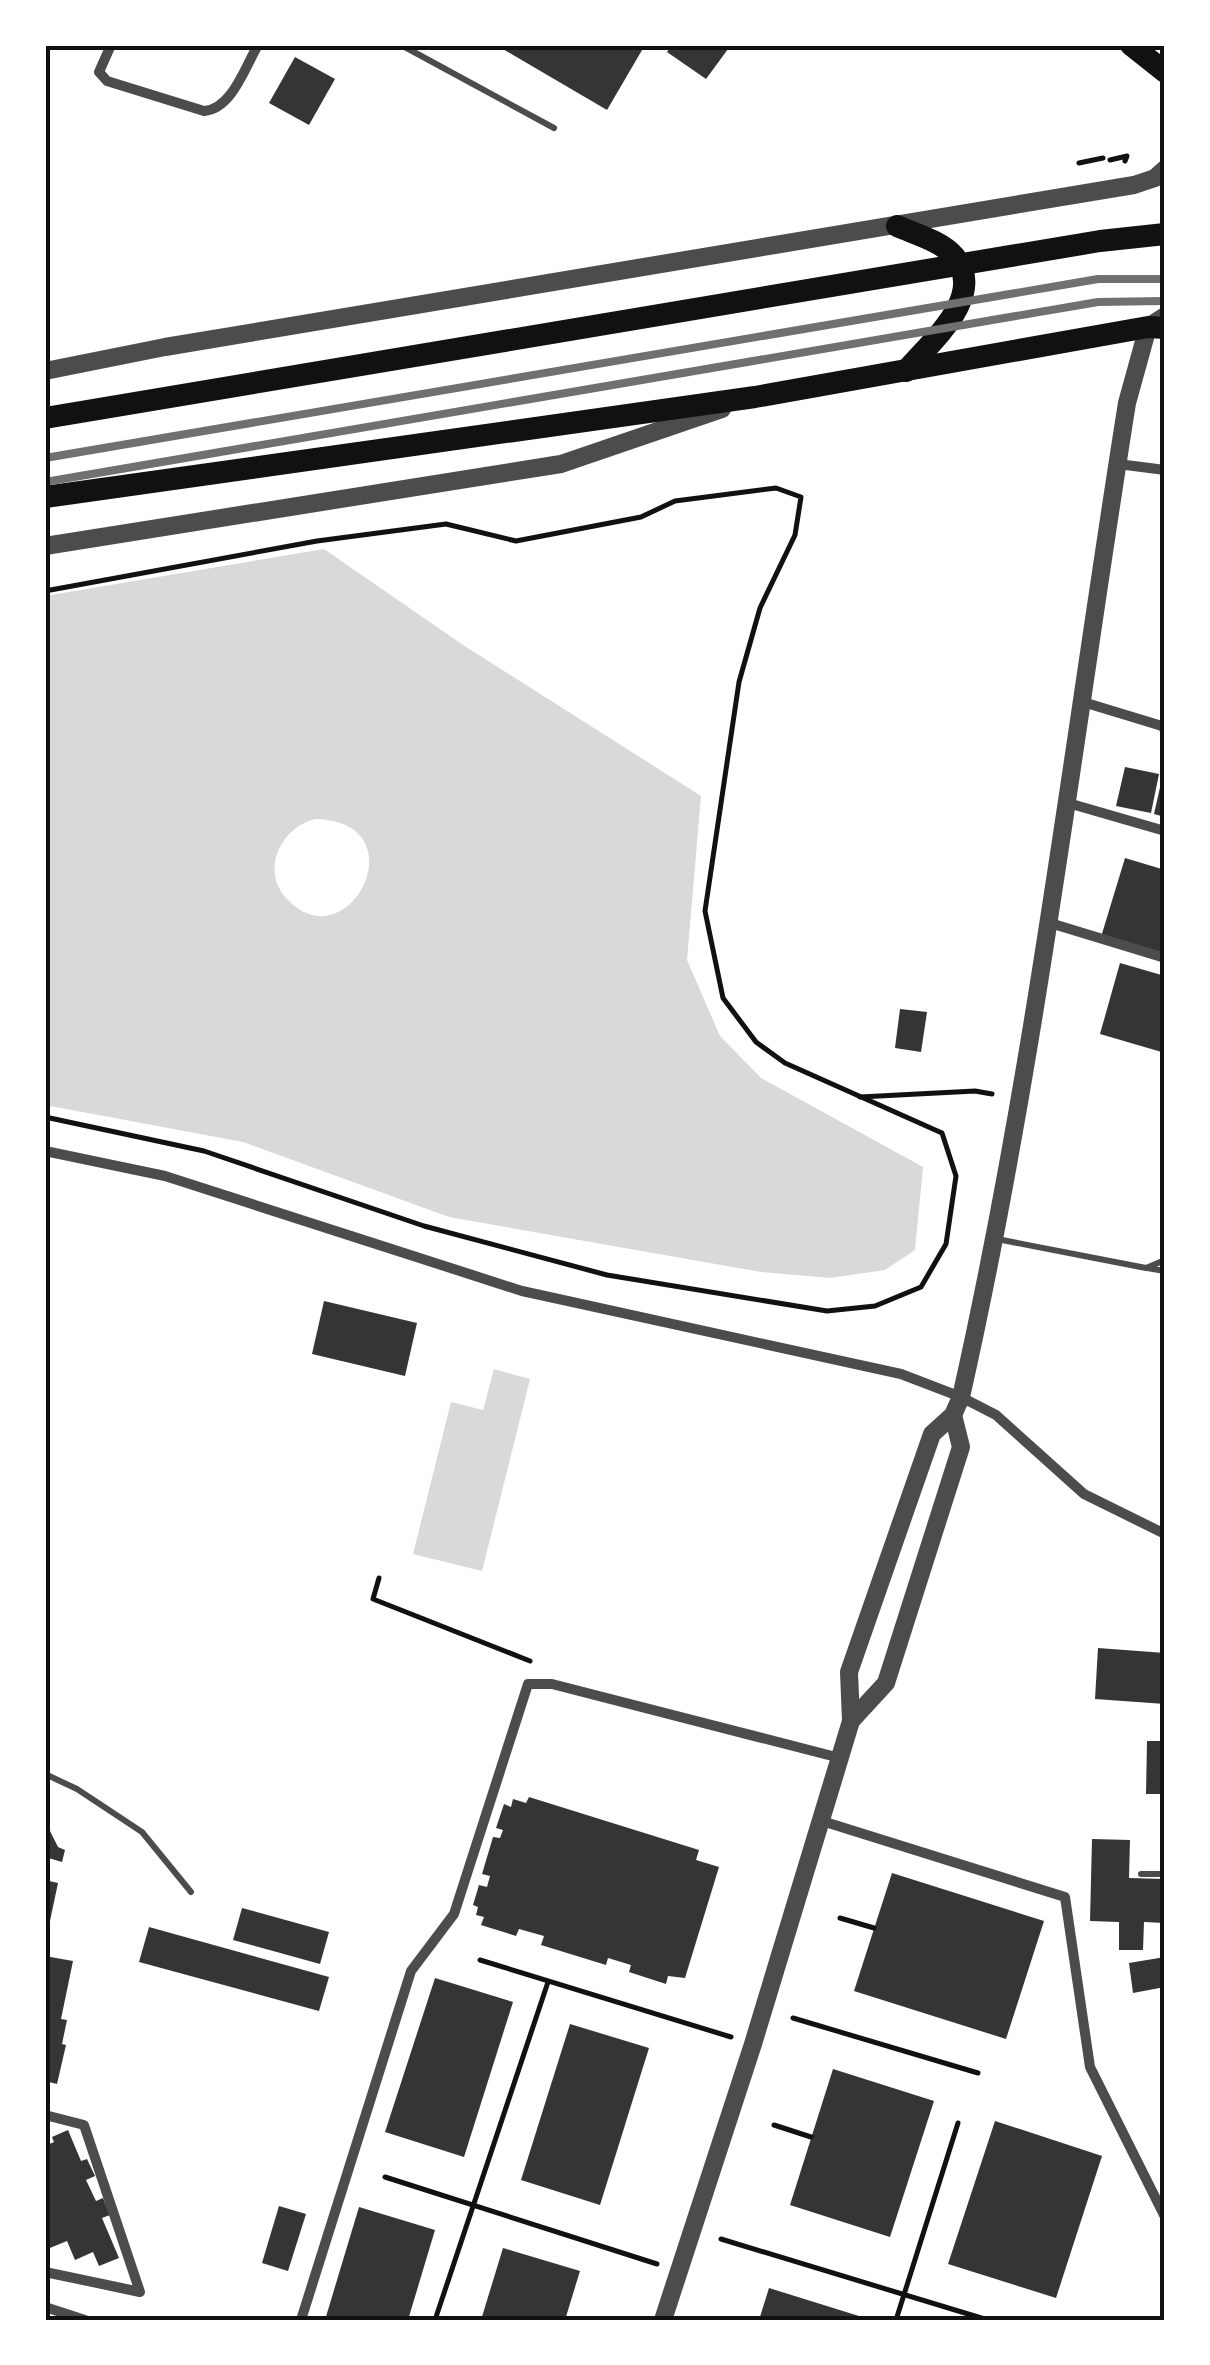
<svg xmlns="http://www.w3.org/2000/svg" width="1210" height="2365" font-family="'Archivo Narrow',sans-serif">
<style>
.water{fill:#d9d9d9;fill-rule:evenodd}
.building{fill:#353535}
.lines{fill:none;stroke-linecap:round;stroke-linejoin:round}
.path{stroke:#111;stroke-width:5}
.service{stroke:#4c4c4c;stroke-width:6}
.minor{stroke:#4c4c4c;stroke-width:10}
.tertiary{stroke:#4c4c4c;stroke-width:18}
.primary{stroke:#111;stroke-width:22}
.trunk{stroke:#111;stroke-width:22}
.rail{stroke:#707070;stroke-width:8}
.neatline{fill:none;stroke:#111;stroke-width:4}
</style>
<rect width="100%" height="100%" fill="#fff"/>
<g class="water">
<path d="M 324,549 L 463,645 L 701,796 L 687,960 L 720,1036 L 761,1078 L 923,1167 L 915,1250 L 885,1270 L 830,1278 L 761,1272 L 449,1217 L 243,1142 L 45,1105 L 45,596 ZM 315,819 C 422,821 348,966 286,898 C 260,869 282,827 315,819 Z"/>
<path d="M 494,1369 L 530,1379 L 482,1571 L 413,1554 L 451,1402 L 483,1410 Z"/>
</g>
<g class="building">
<path d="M 496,45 L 645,45 L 607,110 Z"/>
<path d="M 672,45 L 731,45 L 706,79 L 667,52 Z"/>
<path d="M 295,57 L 335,79 L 309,125 L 269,103 Z"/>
<path d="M 1125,767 L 1159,774 L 1151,813 L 1116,806 Z"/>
<path d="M 1163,774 L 1165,774 L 1165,817 L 1154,814 Z"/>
<path d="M 1125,858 L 1165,870 L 1165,957 L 1101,937 Z"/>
<path d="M 1120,963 L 1165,976 L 1165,1053 L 1100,1034 Z"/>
<path d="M 900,1009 L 927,1012 L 921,1052 L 895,1048 Z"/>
<path d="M 324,1301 L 417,1323 L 405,1376 L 312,1354 Z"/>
<path d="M 1098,1648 L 1165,1653 L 1165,1704 L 1095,1699 Z"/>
<path d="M 1147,1741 L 1165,1741 L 1165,1794 L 1146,1794 Z"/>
<path d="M 529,1797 L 699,1850 L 696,1860 L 719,1867 L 685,1978 L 668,1976 L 666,1984 L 629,1972 L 631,1965 L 608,1958 L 606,1965 L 541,1945 L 544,1936 L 519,1929 L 516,1936 L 481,1925 L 484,1917 L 476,1915 L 478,1907 L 473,1905 L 479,1885 L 487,1887 L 490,1876 L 482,1874 L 493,1837 L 500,1838 L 503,1830 L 496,1828 L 504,1804 L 511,1807 L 513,1799 L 526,1803 Z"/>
<path d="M 45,1821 L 58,1847 L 65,1850 L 62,1862 L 45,1857 Z"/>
<path d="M 1092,1839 L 1130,1840 L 1129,1878 L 1165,1879 L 1165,1923 L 1144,1922 L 1143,1950 L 1119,1950 L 1119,1922 L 1090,1921 Z"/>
<path d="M 892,1873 L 1044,1921 L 1006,2039 L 854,1991 Z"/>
<path d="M 45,1880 L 58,1883 L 47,1935 L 45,1934 Z"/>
<path d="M 242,1908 L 329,1932 L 320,1964 L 233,1940 Z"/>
<path d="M 149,1927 L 329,1977 L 319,2011 L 139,1962 Z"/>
<path d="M 45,1956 L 73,1961 L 61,2019 L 67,2020 L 62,2044 L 66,2045 L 57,2084 L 45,2081 Z"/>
<path d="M 1165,1957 L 1165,1987 L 1133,1993 L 1129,1963 Z"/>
<path d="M 435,1978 L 513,2002 L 464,2157 L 385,2132 Z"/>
<path d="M 570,2024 L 649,2048 L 600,2205 L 521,2180 Z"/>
<path d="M 833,2069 L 934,2101 L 890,2237 L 790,2205 Z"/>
<path d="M 995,2121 L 1102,2156 L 1056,2298 L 948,2264 Z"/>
<path d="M 68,2130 L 81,2161 L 87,2159 L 95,2176 L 86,2180 L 96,2201 L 103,2198 L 110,2215 L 102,2218 L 119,2258 L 99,2266 L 93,2252 L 75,2260 L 67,2241 L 45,2250 L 45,2146 L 54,2142 L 52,2137 Z"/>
<path d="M 279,2206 L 306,2214 L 288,2271 L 262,2263 Z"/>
<path d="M 359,2207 L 435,2230 L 408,2320 L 325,2320 Z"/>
<path d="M 503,2248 L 580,2271 L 565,2320 L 481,2320 Z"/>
<path d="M 769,2288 L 859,2316 L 857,2320 L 759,2320 Z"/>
</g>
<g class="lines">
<g class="path">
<path d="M 1110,160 L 1127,156 L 1125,161"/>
<path d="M 1079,163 L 1103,158"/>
<path d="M 45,591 L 317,541 L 446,524 L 516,541 L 641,517 L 675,501 L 776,488 L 801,497 L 795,535 L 760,608 L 739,682 L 705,911 L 723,998 L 756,1042 L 785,1063 L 942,1133 L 956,1176 L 946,1244 L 921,1287 L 875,1306 L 827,1311 L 607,1275 L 424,1226 L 204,1151 L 45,1117"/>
<path d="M 860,1097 L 975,1091 L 992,1094"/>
<path d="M 379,1578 L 373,1599 L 530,1661"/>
<path d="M 840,1918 L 874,1928"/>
<path d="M 480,1960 L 731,2037"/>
<path d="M 793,2018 L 978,2073"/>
<path d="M 774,2125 L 811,2137"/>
<path d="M 385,2177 L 657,2264"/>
<path d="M 721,2239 L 988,2320"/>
<path d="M 435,2320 L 548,1982"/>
<path d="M 896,2320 L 958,2123"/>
</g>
<g class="service">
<path d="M 401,45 L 554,128"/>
<path d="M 997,1239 L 1146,1268 L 1165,1260"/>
<path d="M 1147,1268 L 1165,1271"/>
<path d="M 45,1774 L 77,1789 L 142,1832 L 191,1892"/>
<path d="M 1141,1874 L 1165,1874"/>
</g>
<g class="minor">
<path d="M 111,45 L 99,72 L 107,81 L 204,111 C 232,109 245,67 258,45"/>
<path d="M 1118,464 L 1165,470"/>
<path d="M 1083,702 L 1162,726 L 1165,730"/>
<path d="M 1068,803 L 1165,831"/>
<path d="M 1050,923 L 1165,958"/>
<path d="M 45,1151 L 165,1176 L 522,1291 L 901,1374 L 961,1397 L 996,1415 L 1084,1494 L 1165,1534"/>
<path d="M 822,1821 L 1065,1897 L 1090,2067 L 1165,2217"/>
<path d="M 45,2115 L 84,2125 L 140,2292 L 45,2272"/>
<path d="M 45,2307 L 85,2320"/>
<path d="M 301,2320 L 411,1971 L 454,1914 L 528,1684 L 552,1684 L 840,1758"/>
</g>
<g class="tertiary">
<path d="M 45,371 L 165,347 L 1134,185 L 1155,178 L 1165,169"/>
<path d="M 45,546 L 561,464 L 722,409"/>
<path d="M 851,1721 L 886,1683 L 961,1447 L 953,1415"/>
<path d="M 663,2320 L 753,2044 L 851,1721 L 849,1672 L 932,1434 L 953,1415 L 961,1397 C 1035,1068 1074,735 1127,403 L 1148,327 L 1165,316"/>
</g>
<path class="primary" d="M 1131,45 L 1165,72"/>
<g class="trunk">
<path d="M 897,226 C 915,234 941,241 954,256 C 988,296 929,343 906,371"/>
<path d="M 45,418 L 1100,241 L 1165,234"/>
<path d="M 45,497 L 755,397 L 1148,327 L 1165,328"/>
</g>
<g class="rail">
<path d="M 45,458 L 1098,279 L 1165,279"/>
<path d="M 45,482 L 1098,302 L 1165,301"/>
</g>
</g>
<rect width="1210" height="2365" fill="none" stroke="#ffffff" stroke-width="95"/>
<rect x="48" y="48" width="1114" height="2270" class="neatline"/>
</svg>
